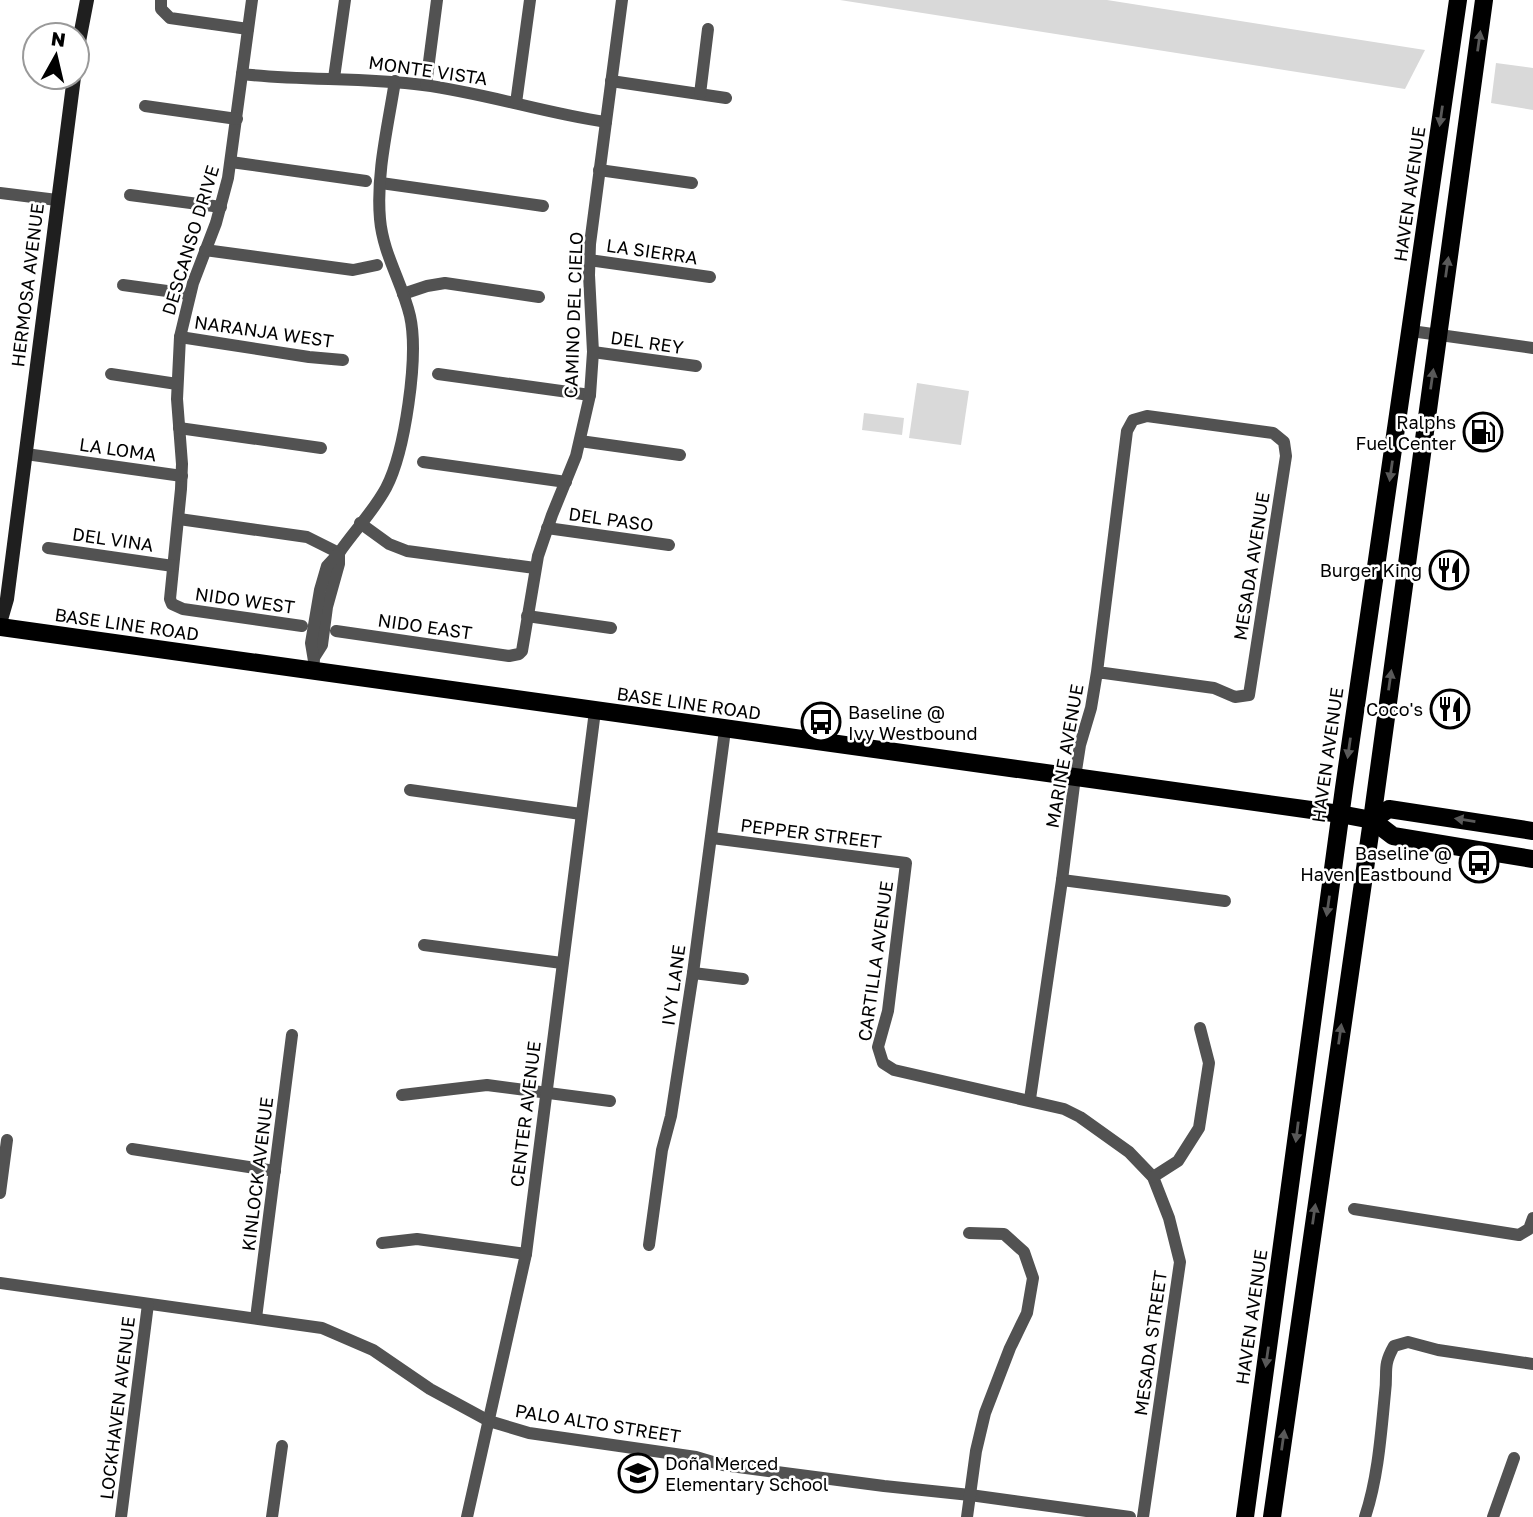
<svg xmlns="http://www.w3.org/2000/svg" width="1533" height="1517" font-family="'Golos Text',sans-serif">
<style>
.green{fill:#d9d9d9}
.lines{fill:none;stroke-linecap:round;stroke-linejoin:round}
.street{stroke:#525252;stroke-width:12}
.secondary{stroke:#1f1f1f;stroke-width:14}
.primary{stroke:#000;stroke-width:18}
.oneway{fill:#595959}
.labels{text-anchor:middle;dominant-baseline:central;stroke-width:5;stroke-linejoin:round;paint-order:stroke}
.street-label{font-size:18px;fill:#000;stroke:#fff}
.poi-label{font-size:18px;fill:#000;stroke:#fff;text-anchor:end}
</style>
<rect width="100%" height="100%" fill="#fff"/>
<g class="green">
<path d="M 840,0 L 1107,0 L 1425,50 L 1405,89 Z"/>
<path d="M 1496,63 L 1533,68 L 1533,110 L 1491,103 Z"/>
<path d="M 917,383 L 969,391 L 961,445 L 909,438 Z"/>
<path d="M 864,413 L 904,418 L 902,435 L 862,430 Z"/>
</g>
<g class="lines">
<g class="street">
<path d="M 161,0 L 161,9 L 170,18 L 248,29"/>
<path d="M 252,0 L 228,178 L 216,223 L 193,283 L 180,337 L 177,399 L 182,464 L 181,489 L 170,599 L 172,604 L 183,609 L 302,626"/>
<path d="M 242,74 C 303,81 363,77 423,85 C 485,93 544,113 606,122"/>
<path d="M 334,78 L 345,0"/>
<path d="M 611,81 L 726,98"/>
<path d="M 426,85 L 437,0"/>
<path d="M 700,94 L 708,29"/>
<path d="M 516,103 L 530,0"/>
<path d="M 145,106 L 237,119"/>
<path d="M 231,162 L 366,181"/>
<path d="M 599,170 L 692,183"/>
<path d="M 381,183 L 543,206"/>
<path d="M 0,193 L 57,200"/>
<path d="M 130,195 L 221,207"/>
<path d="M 205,250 L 353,270 L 377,265"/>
<path d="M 589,260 L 710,277"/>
<path d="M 123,285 L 189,294"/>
<path d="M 403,294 L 427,286 L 445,283 L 539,297"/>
<path d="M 1411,331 L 1533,348"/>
<path d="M 180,337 L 309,357 L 343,360"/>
<path d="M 593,352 L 696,366"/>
<path d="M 111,374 L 177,384"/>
<path d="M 438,374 L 590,395"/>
<path d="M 179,428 L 321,448"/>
<path d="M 580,441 L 680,455"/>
<path d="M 26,454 L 182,476"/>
<path d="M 423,462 L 566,482"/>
<path d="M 179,519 L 307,537 L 339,553"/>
<path d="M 360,523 L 389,544 L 407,551 L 535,568"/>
<path d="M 547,528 L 669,545"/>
<path d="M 48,548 L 173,566"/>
<path d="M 527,616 L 611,628"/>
<path d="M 336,631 L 509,656 L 519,654 L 522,651 L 538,556 L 552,515 L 576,456 L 590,395 L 593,352 L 589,275 L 590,244 L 622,0"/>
<path d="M 315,656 L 322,645 L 327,607 L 339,564 L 339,553 C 354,531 373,512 386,488 C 405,452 419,356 410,316 C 402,282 383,254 380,219 C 376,174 388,126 395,81"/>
<path d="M 314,661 L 311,643 L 320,590 L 327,566 L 339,553"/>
<path d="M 410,790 L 581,814"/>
<path d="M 712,838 L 906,863 L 888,1011 L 878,1047 L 883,1063 L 894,1070 L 1064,1109 L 1080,1117 L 1129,1152 L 1153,1177 L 1169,1218 L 1180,1262 L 1143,1517"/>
<path d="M 1062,880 L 1225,901"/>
<path d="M 424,945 L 562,963"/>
<path d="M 693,973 L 743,979"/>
<path d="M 402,1095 L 487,1085 L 610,1101"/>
<path d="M 1030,1099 L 1062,880 L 1075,777 L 1080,745 L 1091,708 L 1097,672 L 1127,431 L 1133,420 L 1147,416 L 1273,433 L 1284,442 L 1286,456 L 1249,695 L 1235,697 L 1214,688 L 1097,672"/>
<path d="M 132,1149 L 275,1171"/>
<path d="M 1153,1177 L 1178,1161 L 1199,1128 L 1209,1063 L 1200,1028"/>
<path d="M 0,1193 L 7,1140"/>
<path d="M 1354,1209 L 1519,1235 L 1529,1229 L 1533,1218"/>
<path d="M 382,1243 L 417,1239 L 526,1254"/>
<path d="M 649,1245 L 662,1150 L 671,1116 L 693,973 L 725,730"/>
<path d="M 0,1283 L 322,1328 L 373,1350 L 430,1389 L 489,1421 L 529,1433 L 696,1457 L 723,1465 L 884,1486 L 970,1495 L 1130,1517"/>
<path d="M 256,1318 L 292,1035"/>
<path d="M 121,1517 L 148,1304"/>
<path d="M 272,1517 L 282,1446"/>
<path d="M 467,1517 L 526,1254 L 595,711"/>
<path d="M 967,1517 L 976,1451 L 985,1413 L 1010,1348 L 1027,1313 L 1033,1278 L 1024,1252 L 1004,1234 L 969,1233"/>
<path d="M 1365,1517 C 1378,1478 1381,1434 1385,1393 C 1388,1371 1382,1367 1394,1346 L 1408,1342 L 1438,1350 L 1533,1364"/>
<path d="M 1493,1517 L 1514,1458"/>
</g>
<g class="secondary">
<path d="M 77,52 L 87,0"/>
<path d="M 0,623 L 7,599 L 74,77"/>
</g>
<g class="primary">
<path d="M 0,627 L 1340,814 L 1372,820 L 1393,836 L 1533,859"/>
<path d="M 1372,820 L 1389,809 L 1533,831"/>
<path d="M 1245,1517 L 1344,788 L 1458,0"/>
<path d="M 1272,1517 L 1372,820 L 1484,0"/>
</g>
</g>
<defs><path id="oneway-solid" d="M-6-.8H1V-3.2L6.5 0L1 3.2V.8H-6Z" transform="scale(1.75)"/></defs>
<g class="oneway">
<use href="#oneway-solid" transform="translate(1479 41) rotate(-82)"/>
<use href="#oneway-solid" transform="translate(1441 116) rotate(98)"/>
<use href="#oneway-solid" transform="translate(1447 267) rotate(-82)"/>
<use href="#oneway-solid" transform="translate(1432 379) rotate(-82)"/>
<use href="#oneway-solid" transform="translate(1391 471) rotate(98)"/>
<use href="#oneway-solid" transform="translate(1390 680) rotate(-82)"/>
<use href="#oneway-solid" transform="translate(1349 748) rotate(98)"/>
<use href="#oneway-solid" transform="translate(1465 820) rotate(-171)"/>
<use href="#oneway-solid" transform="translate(1328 906) rotate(98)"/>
<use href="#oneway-solid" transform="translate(1340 1034) rotate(-82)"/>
<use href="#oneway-solid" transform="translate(1297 1132) rotate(97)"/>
<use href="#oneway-solid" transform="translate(1314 1214) rotate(-82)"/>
<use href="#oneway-solid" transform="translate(1267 1357) rotate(98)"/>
<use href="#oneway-solid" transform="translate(1283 1440) rotate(-82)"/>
</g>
<defs>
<symbol id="fuel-ring" viewBox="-11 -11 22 22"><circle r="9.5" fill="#fff" stroke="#000" stroke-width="1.5"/><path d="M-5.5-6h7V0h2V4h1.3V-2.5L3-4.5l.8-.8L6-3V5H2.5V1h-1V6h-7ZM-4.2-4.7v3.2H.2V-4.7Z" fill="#000"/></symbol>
<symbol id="restaurant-ring" viewBox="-11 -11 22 22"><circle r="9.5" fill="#fff" stroke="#000" stroke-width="1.5"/><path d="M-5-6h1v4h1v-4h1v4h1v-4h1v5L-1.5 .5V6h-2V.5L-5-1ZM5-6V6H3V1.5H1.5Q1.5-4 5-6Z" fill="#000"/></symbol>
<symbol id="bus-ring" viewBox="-11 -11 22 22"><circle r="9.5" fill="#fff" stroke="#000" stroke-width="1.5"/><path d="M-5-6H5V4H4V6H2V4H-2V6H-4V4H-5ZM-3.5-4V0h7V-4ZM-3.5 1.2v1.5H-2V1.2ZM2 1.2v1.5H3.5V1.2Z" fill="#000"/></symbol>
<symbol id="school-ring" viewBox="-11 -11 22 22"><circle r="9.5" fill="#fff" stroke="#000" stroke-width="1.5"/><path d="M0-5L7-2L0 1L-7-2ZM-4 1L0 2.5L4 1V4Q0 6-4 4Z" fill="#000"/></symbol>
</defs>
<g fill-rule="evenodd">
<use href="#fuel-ring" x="1461" y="410" width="44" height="44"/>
<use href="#restaurant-ring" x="1427" y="548" width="44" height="44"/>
<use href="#restaurant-ring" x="1428" y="687" width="44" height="44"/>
<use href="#bus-ring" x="799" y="700" width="44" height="44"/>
<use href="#bus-ring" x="1457" y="841" width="44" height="44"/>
<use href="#school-ring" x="616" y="1451" width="44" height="44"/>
</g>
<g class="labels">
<g class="street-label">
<text transform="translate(428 70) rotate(8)">MONTE VISTA</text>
<text transform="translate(1409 194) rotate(-82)">HAVEN AVENUE</text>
<text transform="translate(190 240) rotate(-73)">DESCANSO DRIVE</text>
<text transform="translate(652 251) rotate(8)">LA SIERRA</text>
<text transform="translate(27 285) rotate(-83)">HERMOSA AVENUE</text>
<text transform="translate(573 315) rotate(-88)">CAMINO DEL CIELO</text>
<text transform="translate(264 331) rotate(8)">NARANJA WEST</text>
<text transform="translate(647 342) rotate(8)">DEL REY</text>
<text transform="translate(118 449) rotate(8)">LA LOMA</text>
<text transform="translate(611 519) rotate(8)">DEL PASO</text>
<text transform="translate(113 539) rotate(8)">DEL VINA</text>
<text transform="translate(1251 566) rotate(-81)">MESADA AVENUE</text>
<text transform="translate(245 600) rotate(8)">NIDO WEST</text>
<text transform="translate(127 624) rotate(8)">BASE LINE ROAD</text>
<text transform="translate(425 626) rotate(8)">NIDO EAST</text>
<text transform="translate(689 703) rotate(8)">BASE LINE ROAD</text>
<text transform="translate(1327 755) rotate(-82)">HAVEN AVENUE</text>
<text transform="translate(1064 756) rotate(-80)">MARINE AVENUE</text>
<text transform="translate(811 833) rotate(7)">PEPPER STREET</text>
<text transform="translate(875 961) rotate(-82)">CARTILLA AVENUE</text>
<text transform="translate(673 985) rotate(-82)">IVY LANE</text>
<text transform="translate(525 1114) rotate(-83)">CENTER AVENUE</text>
<text transform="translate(257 1174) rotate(-83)">KINLOCK AVENUE</text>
<text transform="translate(1251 1317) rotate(-82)">HAVEN AVENUE</text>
<text transform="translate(1150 1343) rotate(-82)">MESADA STREET</text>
<text transform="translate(117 1408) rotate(-83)">LOCKHAVEN AVENUE</text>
<text transform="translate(598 1423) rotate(9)">PALO ALTO STREET</text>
</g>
<g class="poi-label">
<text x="1456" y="422">Ralphs<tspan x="1456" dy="21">Fuel Center</tspan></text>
<text x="1422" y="570">Burger King</text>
<text x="1423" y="709">Coco's</text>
<text x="848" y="712" text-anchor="start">Baseline @<tspan x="848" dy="21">Ivy Westbound</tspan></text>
<text x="1452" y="853">Baseline @<tspan x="1452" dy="21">Haven Eastbound</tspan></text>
<text x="665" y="1463" text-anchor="start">Doña Merced<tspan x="665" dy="21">Elementary School</tspan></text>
</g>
</g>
<g transform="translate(56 56) rotate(8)"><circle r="33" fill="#ffffff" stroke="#999999" stroke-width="2"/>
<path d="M0-5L12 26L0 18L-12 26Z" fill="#000000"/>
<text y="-10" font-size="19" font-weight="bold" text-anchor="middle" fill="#000000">N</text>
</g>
</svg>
